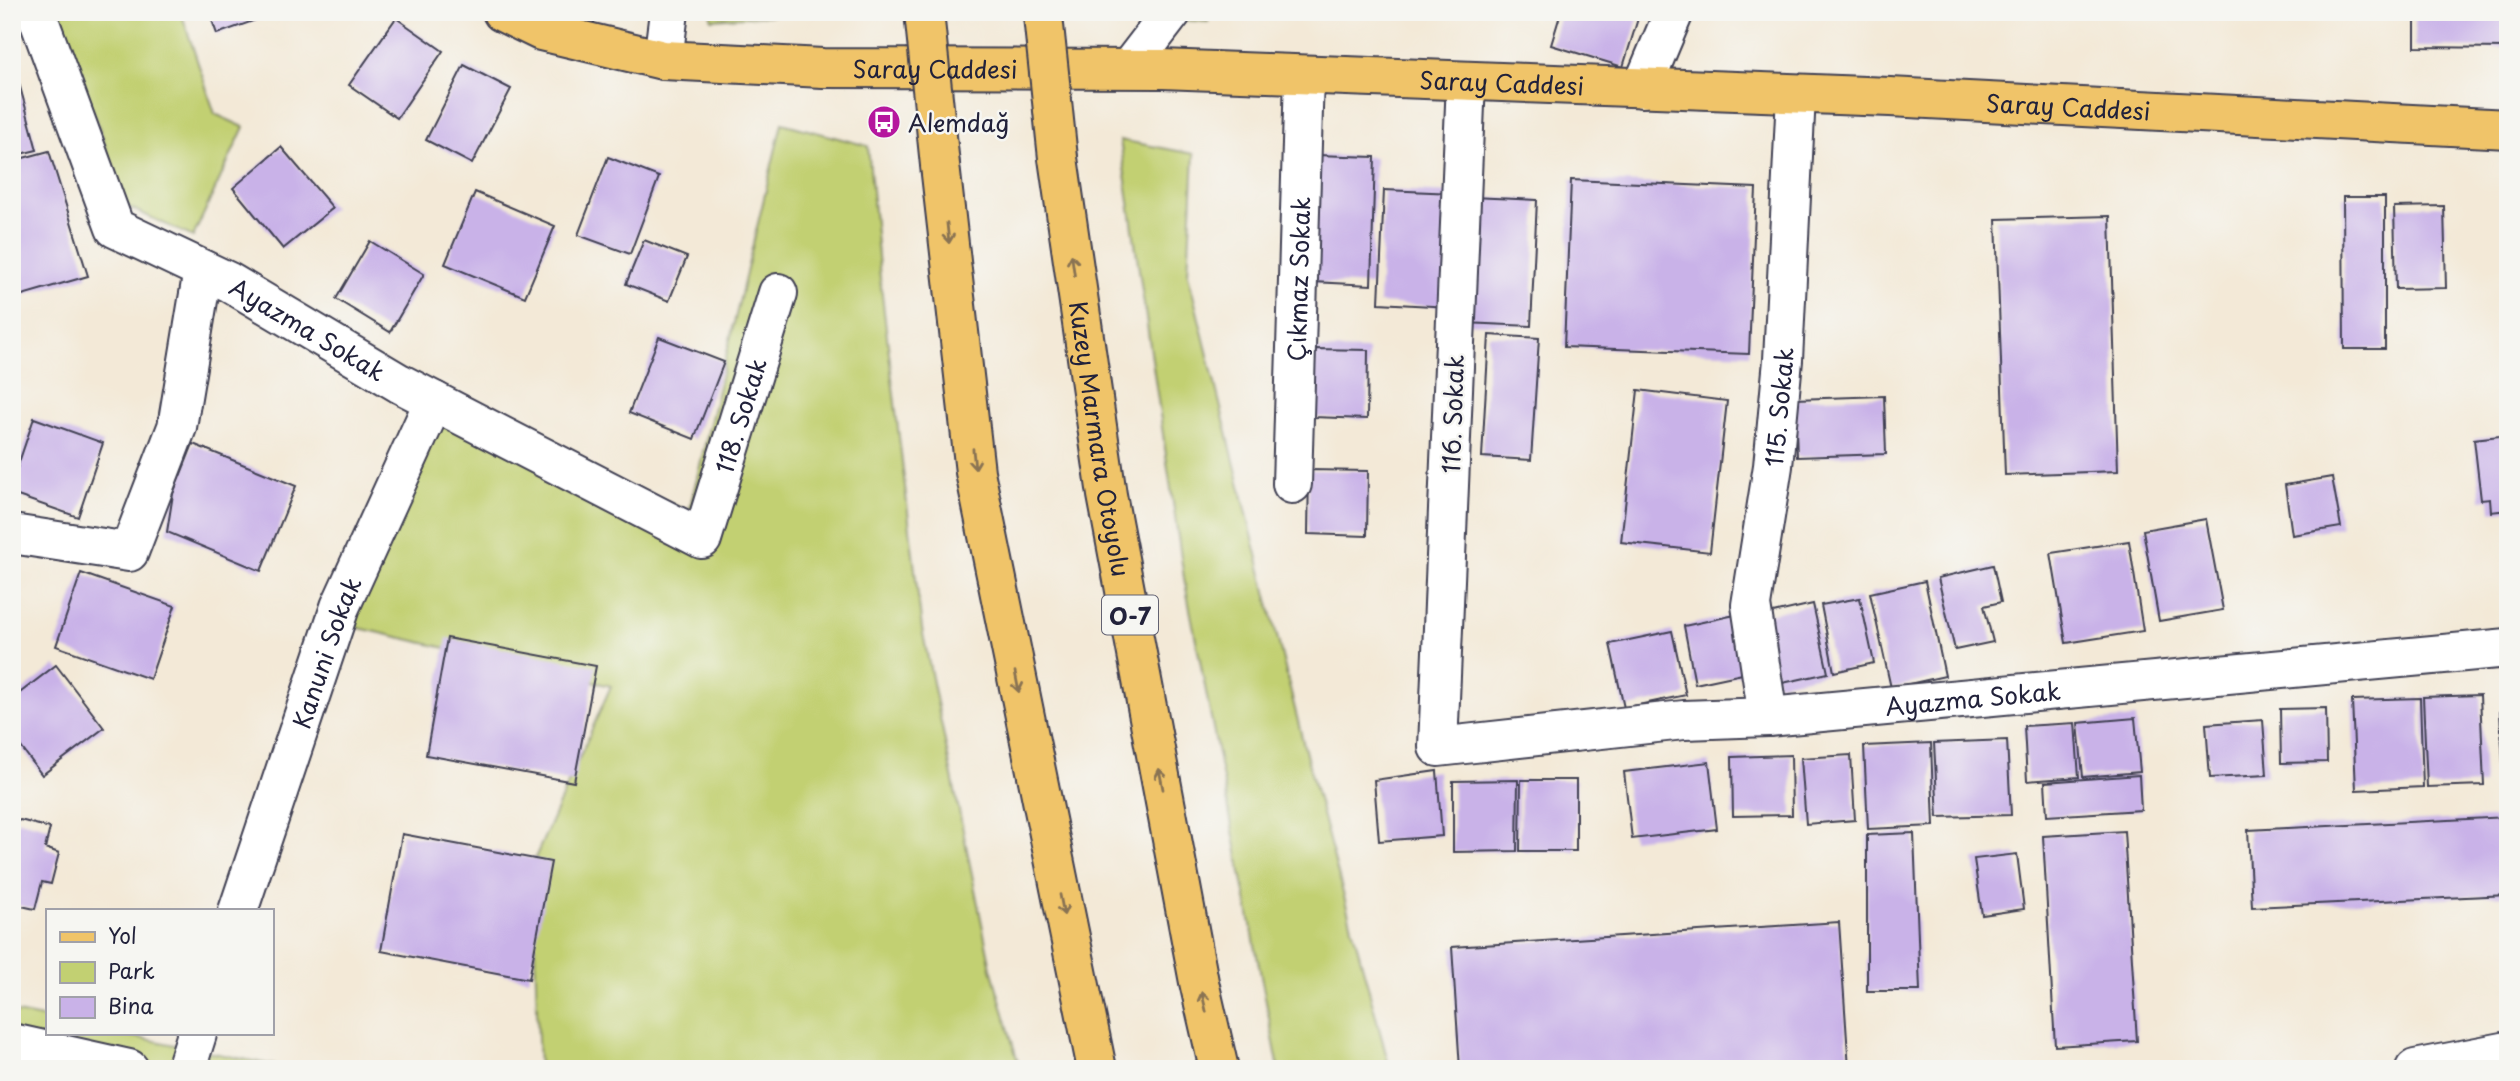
<svg xmlns="http://www.w3.org/2000/svg" width="2520" height="1081" font-family="'Playpen Sans',sans-serif">
<style>
.green{fill:#c2d072;stroke:#727956;stroke-width:2}
.building{fill:#c9b2e8}
.lines{fill:none;stroke-linecap:round;stroke-linejoin:round}
.minor-casing{stroke:#414052;stroke-width:42}
.major-casing{stroke:#414052;stroke-width:42}
.highway-casing{stroke:#414052;stroke-width:42}
.minor{stroke:#fff;stroke-width:38}
.major{stroke:#f0c469;stroke-width:38}
.highway{stroke:#f0c469;stroke-width:38}
.highway-bridge-casing{stroke:#414052;stroke-width:42;stroke-linecap:butt}
.highway-bridge{stroke:#f0c469;stroke-width:38}
.oneway{stroke:#897352}
.labels{text-anchor:middle;dominant-baseline:central;stroke-width:5;stroke-linejoin:round;paint-order:stroke}
.shield{fill:#f6f6f2;stroke:#626272;stroke-width:2}
.shield-label{font-size:23px;font-weight:bold;fill:#22223b}
.street-label{font-size:24px;fill:#22223b;stroke:#f6f6f2}
.poi-label{font-size:24px;fill:#22223b;stroke:#f6f6f2;text-anchor:start}
</style>
<rect width="100%" height="100%" fill="#f6f6f2"/>
<filter id="ink" filterUnits="userSpaceOnUse"><feTurbulence type="fractalNoise" baseFrequency=".0143" numOctaves="2"/><feDisplacementMap in="SourceGraphic" scale="14" xChannelSelector="R" yChannelSelector="G"/><feConvolveMatrix kernelMatrix="1 2 1 2 8 2 1 2 1" color-interpolation-filters="sRGB"/></filter>
<filter id="wash" filterUnits="userSpaceOnUse"><feTurbulence type="fractalNoise" baseFrequency=".00686" numOctaves="4" result="noise"/><feDisplacementMap in="SourceGraphic" scale="28" xChannelSelector="R" yChannelSelector="G"/><feGaussianBlur stdDeviation="1.57" result="paint"/><feColorMatrix in="noise" values="0 0 0 0 0 0 0 0 0 0 0 0 0 0 0 0 0 1.4 0 .05"/><feComposite in="paint" operator="in"/></filter>
<g filter="url(#wash)">
<rect width="100%" height="100%" fill="#f3e9d7"/>
<g class="green">
<path d="M 59,12 L 181,12 L 215,114 L 244,127 L 193,237 L 126,206 Z"/>
<path d="M 711,12 L 821,12 L 711,19 Z"/>
<path d="M 1108,12 L 1207,12 L 1208,22 L 1108,14 Z"/>
<path d="M 782,123 L 868,146 L 880,278 L 922,629 L 991,968 L 1020,1069 L 539,1069 L 532,865 L 611,686 L 337,623 L 429,411 L 689,511 Z"/>
<path d="M 1120,140 L 1194,154 L 1188,274 L 1307,758 L 1390,1069 L 1279,1069 L 1184,578 Z"/>
<path d="M 12,1012 L 47,1019 L 47,1034 L 121,1034 L 292,1069 L 12,1069 Z"/>
</g>
<g id="blocks">
<g class="building">
<path d="M 209,12 L 275,12 L 275,13 L 217,34 Z"/>
<path d="M 1561,12 L 1640,12 L 1623,67 L 1551,45 Z"/>
<path d="M 2415,12 L 2508,12 L 2508,48 L 2415,47 Z"/>
<path d="M 396,18 L 443,51 L 397,118 L 349,85 Z"/>
<path d="M 12,57 L 37,150 L 12,156 Z"/>
<path d="M 464,65 L 511,89 L 472,164 L 426,140 Z"/>
<path d="M 281,147 L 333,208 L 283,249 L 233,188 Z"/>
<path d="M 49,151 L 88,276 L 12,298 L 12,161 Z"/>
<path d="M 1316,155 L 1375,157 L 1371,285 L 1313,282 Z"/>
<path d="M 608,157 L 659,177 L 630,254 L 578,235 Z"/>
<path d="M 1571,180 L 1756,188 L 1749,354 L 1564,347 Z"/>
<path d="M 1384,190 L 1454,193 L 1450,307 L 1379,303 Z"/>
<path d="M 475,192 L 555,226 L 525,297 L 445,264 Z"/>
<path d="M 1471,197 L 1537,200 L 1531,326 L 1465,323 Z"/>
<path d="M 2343,197 L 2385,197 L 2385,349 L 2344,349 Z"/>
<path d="M 2444,206 L 2446,288 L 2396,289 L 2394,207 Z"/>
<path d="M 2110,216 L 2118,471 L 2005,475 L 1996,219 Z"/>
<path d="M 644,240 L 687,257 L 669,301 L 626,284 Z"/>
<path d="M 370,241 L 424,274 L 390,332 L 336,299 Z"/>
<path d="M 1489,335 L 1539,338 L 1531,460 L 1482,457 Z"/>
<path d="M 659,337 L 724,362 L 694,439 L 629,413 Z"/>
<path d="M 1314,349 L 1368,350 L 1367,419 L 1313,417 Z"/>
<path d="M 1638,390 L 1727,401 L 1710,552 L 1621,542 Z"/>
<path d="M 1884,396 L 1886,454 L 1797,457 L 1795,399 Z"/>
<path d="M 34,418 L 103,443 L 78,517 L 12,494 L 12,483 Z"/>
<path d="M 2508,435 L 2508,510 L 2491,512 L 2490,499 L 2481,500 L 2474,439 Z"/>
<path d="M 193,444 L 296,486 L 261,571 L 167,532 L 173,494 Z"/>
<path d="M 1309,470 L 1368,471 L 1367,536 L 1308,534 Z"/>
<path d="M 2332,477 L 2341,527 L 2292,535 L 2285,485 Z"/>
<path d="M 2206,519 L 2223,610 L 2159,621 L 2143,530 Z"/>
<path d="M 2129,541 L 2143,631 L 2066,643 L 2051,553 Z"/>
<path d="M 1993,565 L 2001,602 L 1984,606 L 1993,642 L 1955,650 L 1938,578 Z"/>
<path d="M 81,573 L 175,606 L 150,679 L 56,646 Z"/>
<path d="M 1925,581 L 1945,676 L 1891,688 L 1870,593 Z"/>
<path d="M 1860,598 L 1874,663 L 1834,672 L 1821,605 Z"/>
<path d="M 1813,604 L 1828,673 L 1778,684 L 1764,615 Z"/>
<path d="M 1735,615 L 1747,673 L 1695,684 L 1684,626 Z"/>
<path d="M 1672,631 L 1686,695 L 1624,708 L 1610,644 Z"/>
<path d="M 447,638 L 596,666 L 574,782 L 426,755 Z"/>
<path d="M 56,665 L 104,728 L 42,775 L 12,735 L 12,699 Z"/>
<path d="M 2480,695 L 2484,785 L 2427,787 L 2423,697 Z"/>
<path d="M 2420,698 L 2423,787 L 2356,790 L 2352,700 Z"/>
<path d="M 2326,708 L 2327,762 L 2281,763 L 2280,709 Z"/>
<path d="M 2508,711 L 2508,781 L 2504,781 L 2500,712 Z"/>
<path d="M 2135,718 L 2140,772 L 2083,777 L 2078,723 Z"/>
<path d="M 2263,720 L 2267,775 L 2210,778 L 2206,724 Z"/>
<path d="M 2075,723 L 2079,777 L 2027,781 L 2024,726 Z"/>
<path d="M 2007,740 L 2011,815 L 1938,817 L 1934,743 Z"/>
<path d="M 1931,743 L 1934,826 L 1868,829 L 1864,746 Z"/>
<path d="M 1791,755 L 1792,815 L 1733,816 L 1732,757 Z"/>
<path d="M 1851,755 L 1855,820 L 1806,824 L 1801,758 Z"/>
<path d="M 1709,762 L 1717,829 L 1632,839 L 1624,772 Z"/>
<path d="M 1437,771 L 1442,836 L 1379,841 L 1374,780 Z"/>
<path d="M 2139,775 L 2141,810 L 2047,816 L 2045,782 Z"/>
<path d="M 1518,780 L 1517,851 L 1453,852 L 1453,781 Z"/>
<path d="M 1521,780 L 1576,780 L 1576,851 L 1520,851 Z"/>
<path d="M 2508,817 L 2508,895 L 2252,907 L 2248,830 Z"/>
<path d="M 20,820 L 50,828 L 45,848 L 59,853 L 51,884 L 42,882 L 35,909 L 12,904 L 12,825 Z"/>
<path d="M 2124,831 L 2137,1041 L 2055,1046 L 2043,836 Z"/>
<path d="M 1914,833 L 1920,991 L 1867,991 L 1867,835 Z"/>
<path d="M 402,834 L 551,862 L 529,979 L 381,951 Z"/>
<path d="M 2017,854 L 2024,909 L 1982,915 L 1974,859 Z"/>
<path d="M 1839,922 L 1849,1069 L 1460,1069 L 1452,947 Z"/>
</g>
</g>
</g>
<g filter="url(#ink)">
<use href="#blocks" fill-opacity="0" stroke="#414052" stroke-width="2"/>
<g class="lines">
<defs>
<g id="minor">
<path id="s1" d="M 36,12 L 115,228 L 229,282 L 399,383 L 702,539 L 778,293"/>
<path d="M 663,60 L 669,12"/>
<path d="M 1129,68 L 1172,12"/>
<path id="s2" d="M 1466,81 L 1438,747 L 1684,720 L 1768,717 L 2508,648"/>
<path d="M 1642,88 L 1674,12"/>
<path id="s3" d="M 1292,484 L 1304,75"/>
<path d="M 12,534 L 129,552 L 177,427 L 203,270"/>
<path id="s4" d="M 1768,717 L 1751,605 L 1773,466 L 1783,360 L 1796,95"/>
<path id="s5" d="M 238,911 L 340,607 L 434,401"/>
<path d="M 12,1043 L 129,1069"/>
<path d="M 186,1069 L 197,1034"/>
<path d="M 2415,1069 L 2508,1051"/>
</g>
<g id="major">
<path id="s6" d="M 502,12 L 541,31 L 663,60 L 823,68 L 1162,69 L 1890,97 L 2508,129"/>
</g>
<g id="highway">
<path id="s7" d="M 1058,158 L 1107,495 L 1199,982 L 1219,1069"/>
<path d="M 940,165 L 975,472 L 1097,1069"/>
</g>
</defs>
<use href="#minor" class="minor-casing"/>
<use href="#major" class="major-casing"/>
<use href="#highway" class="highway-casing"/>
<use href="#minor" class="minor"/>
<use href="#major" class="major"/>
<use href="#highway" class="highway"/>
<defs>
<g id="highway-bridge">
<path d="M 924,12 L 940,165"/>
<path d="M 1043,16 L 1058,158"/>
</g>
</defs>
<use href="#highway-bridge" class="highway-bridge-casing"/>
<use href="#highway-bridge" class="highway-bridge"/>
</g>
<defs><path id="oneway-shaft" d="M-6 0H5M1.5-3L5.5 0L1.5 3" fill="none" stroke-width="1.6" stroke-linecap="round" stroke-linejoin="round" transform="scale(1.75)"/></defs>
<g class="oneway">
<use href="#oneway-shaft" transform="translate(948 233) rotate(84)"/>
<use href="#oneway-shaft" transform="translate(1073 265) rotate(-98)"/>
<use href="#oneway-shaft" transform="translate(974 459) rotate(84)"/>
<use href="#oneway-shaft" transform="translate(1017 682) rotate(79)"/>
<use href="#oneway-shaft" transform="translate(1161 779) rotate(-101)"/>
<use href="#oneway-shaft" transform="translate(1062 905) rotate(79)"/>
<use href="#oneway-shaft" transform="translate(1204 1002) rotate(-103)"/>
</g>
</g>
<defs>
<symbol id="bus-disc" viewBox="-11 -11 22 22"><circle r="9.5" fill="#b5179e" stroke="#f6f6f2"/><path d="M-5-6H5V4H4V6H2V4H-2V6H-4V4H-5ZM-3.5-4V0h7V-4ZM-3.5 1.2v1.5H-2V1.2ZM2 1.2v1.5H3.5V1.2Z" fill="#fff"/></symbol>
</defs>
<g fill-rule="evenodd">
<use href="#bus-disc" x="865" y="103" width="38" height="38"/>
</g>
<g class="labels">
<rect class="shield" x="1102" y="595.5" width="56" height="39" rx="5"/>
<g class="shield-label">
<text x="1130" y="615">O-7</text>
</g>
<g class="street-label">
<text stroke="none"><textPath href="#s6" startOffset="441">Saray Caddesi</textPath></text>
<text stroke="none"><textPath href="#s6" startOffset="1008">Saray Caddesi</textPath></text>
<text stroke="none"><textPath href="#s6" startOffset="1575">Saray Caddesi</textPath></text>
<text stroke="none"><textPath href="#s3" startOffset="205">Çıkmaz Sokak</textPath></text>
<text stroke="none"><textPath href="#s1" startOffset="448">Ayazma Sokak</textPath></text>
<text stroke="none"><textPath href="#s4" startOffset="313">115. Sokak</textPath></text>
<text transform="translate(1452 414) rotate(-88)">116. Sokak</text>
<text stroke="none"><textPath href="#s1" startOffset="1024">118. Sokak</textPath></text>
<text stroke="none"><textPath href="#s7" startOffset="284">Kuzey Marmara Otoyolu</textPath></text>
<text stroke="none"><textPath href="#s5" startOffset="273">Kanuni Sokak</textPath></text>
<text stroke="none"><textPath href="#s2" startOffset="1204">Ayazma Sokak</textPath></text>
</g>
<g class="poi-label">
<text x="908" y="122">Alemdağ</text>
</g>
</g>
<rect width="2520" height="1081" fill="none" stroke="#f6f6f2" stroke-width="42"/>
<rect x="46" y="909" width="228" height="126" fill="#f6f6f2" stroke="#a1a1a9" stroke-width="2"/>
<rect x="60" y="932" width="35" height="10" fill="#f0c469" stroke="#a1a1a9" stroke-width="2"/>
<text x="108" y="944" font-size="21" fill="#22223b">Yol</text>
<rect x="60" y="962" width="35" height="21" fill="#c2d072" stroke="#a1a1a9" stroke-width="2"/>
<text x="108" y="979" font-size="21" fill="#22223b">Park</text>
<rect x="60" y="997" width="35" height="21" fill="#c9b2e8" stroke="#a1a1a9" stroke-width="2"/>
<text x="108" y="1014" font-size="21" fill="#22223b">Bina</text>
</svg>
